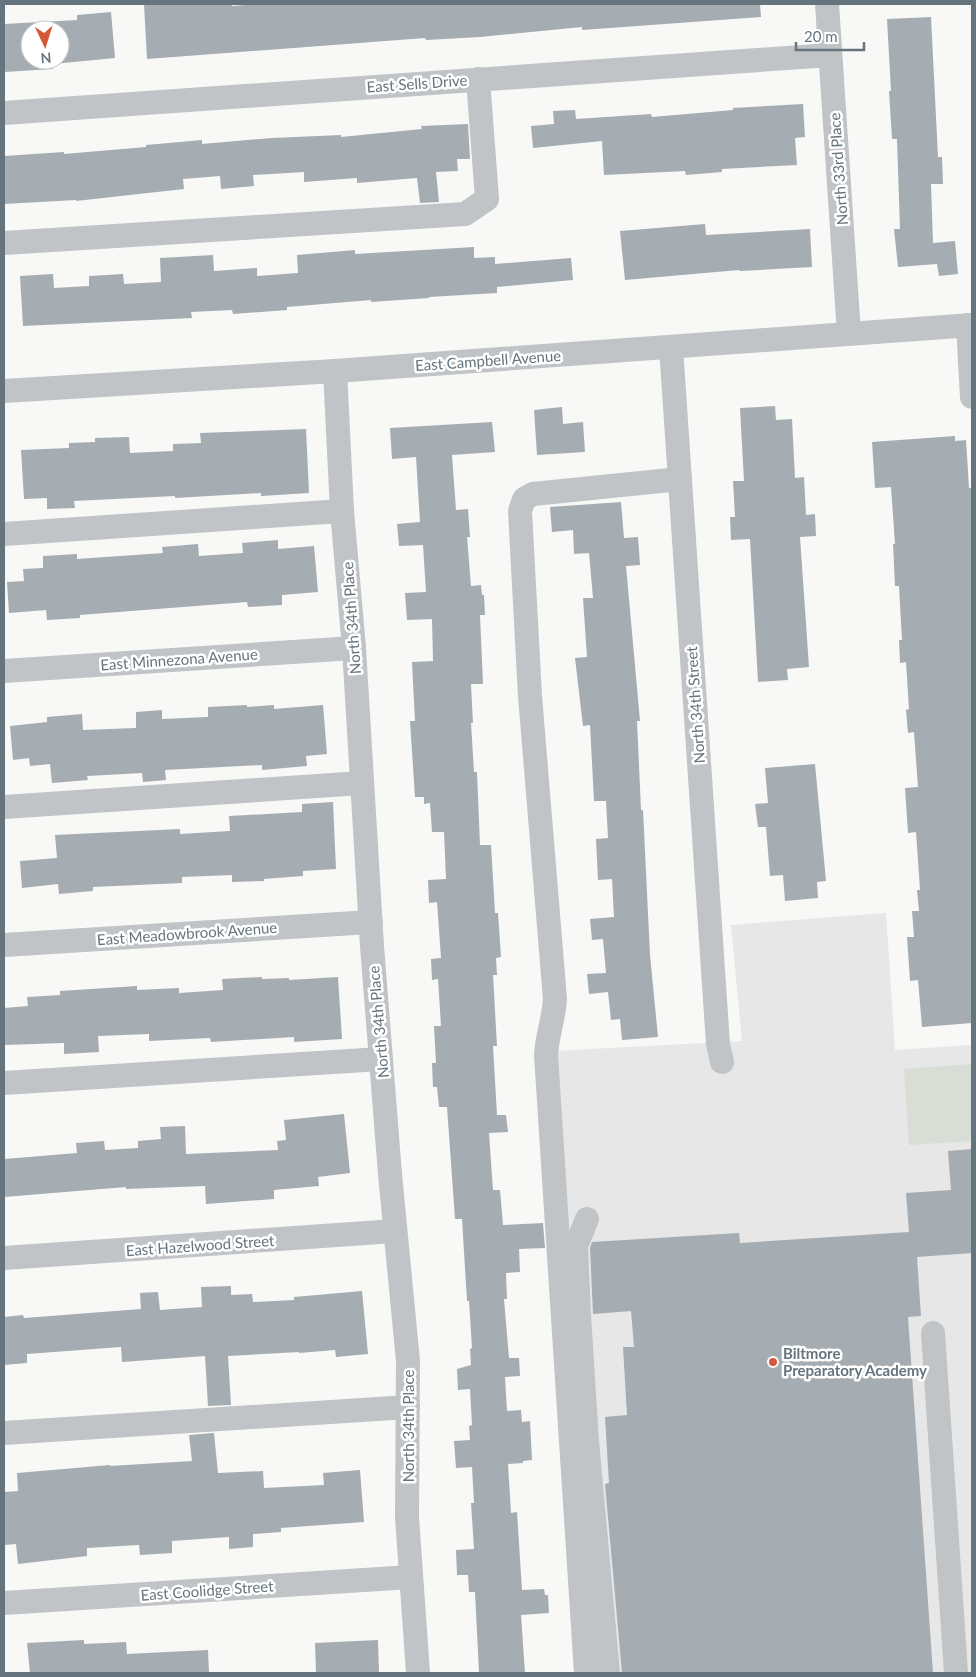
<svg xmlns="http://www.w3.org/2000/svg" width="976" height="1677" font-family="Lato,sans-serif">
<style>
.built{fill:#e6e7e6}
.green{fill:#d8ddd5}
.building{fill:#a5adb2;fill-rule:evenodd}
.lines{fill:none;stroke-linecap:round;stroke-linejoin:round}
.minor{stroke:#c0c4c7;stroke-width:24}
.poi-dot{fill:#d55939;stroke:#fff;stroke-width:2}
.labels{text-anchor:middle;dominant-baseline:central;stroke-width:5;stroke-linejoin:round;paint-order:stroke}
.street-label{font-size:15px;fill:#66747e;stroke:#fff}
.poi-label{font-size:15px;font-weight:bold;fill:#66747e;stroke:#fff;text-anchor:start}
</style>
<rect width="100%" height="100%" fill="#f8f8f6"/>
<path class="built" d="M 886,913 L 895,1050 L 972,1045 L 972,1673 L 596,1673 L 553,1051 L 742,1041 L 731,925 Z"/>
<path class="green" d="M 972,1064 L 972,1141 L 909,1145 L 904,1069 Z"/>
<g class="building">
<path d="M 144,4 L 232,4 L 232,6 L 260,4 L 760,4 L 761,17 L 582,30 L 582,27 L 480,37 L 426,40 L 425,38 L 147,59 Z"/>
<path d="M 111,12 L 115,58 L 53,64 L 53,69 L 4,72 L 4,24 L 77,20 L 77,15 ZM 30,30 L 60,30 L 60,60 L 30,60 Z"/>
<path d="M 931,17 L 938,157 L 942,157 L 943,184 L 931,184 L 933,243 L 955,241 L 958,274 L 939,276 L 937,264 L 898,267 L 894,229 L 900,229 L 897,139 L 892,139 L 889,91 L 891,91 L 887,19 Z"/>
<path d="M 803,104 L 805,137 L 795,138 L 797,165 L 722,169 L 722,172 L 686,175 L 685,171 L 604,175 L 602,141 L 533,148 L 531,126 L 554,124 L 553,111 L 575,110 L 576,119 L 651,114 L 652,117 L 733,110 L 733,108 Z"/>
<path d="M 468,124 L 470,159 L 457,159 L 458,171 L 436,172 L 439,202 L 420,203 L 417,178 L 357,183 L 357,178 L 304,182 L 304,172 L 253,175 L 254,186 L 221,189 L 220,176 L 183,179 L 184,189 L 76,201 L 76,200 L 4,204 L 4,156 L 64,152 L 64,154 L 146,147 L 146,145 L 202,140 L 202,144 L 272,138 L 341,135 L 341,137 L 422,129 L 421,126 Z"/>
<path d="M 705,224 L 706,235 L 810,229 L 812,267 L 740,271 L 739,270 L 625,280 L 620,231 Z"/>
<path d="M 474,247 L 474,258 L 495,257 L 495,264 L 571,258 L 573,280 L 497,287 L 497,293 L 429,297 L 429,298 L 371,302 L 371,300 L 287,307 L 287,310 L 233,314 L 232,310 L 191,312 L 192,318 L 23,326 L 20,276 L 53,274 L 54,288 L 89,286 L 89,276 L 123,274 L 124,284 L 161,282 L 160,258 L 213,255 L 214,271 L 257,268 L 257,276 L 298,273 L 297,255 L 355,250 L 355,254 Z"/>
<path d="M 775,406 L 776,420 L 792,419 L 795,478 L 804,477 L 806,515 L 815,514 L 816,536 L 800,537 L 809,667 L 787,669 L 788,680 L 758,682 L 750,539 L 731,540 L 730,517 L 735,517 L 733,481 L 744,481 L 740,408 Z"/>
<path d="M 562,407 L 563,424 L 583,422 L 585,452 L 537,455 L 534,410 Z"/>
<path d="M 492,422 L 495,452 L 452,455 L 456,510 L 468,509 L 470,537 L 467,537 L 471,586 L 481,585 L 482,595 L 484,595 L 485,615 L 480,615 L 483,684 L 471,684 L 473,723 L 471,723 L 474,772 L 477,772 L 480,845 L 491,845 L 495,913 L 498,913 L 501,957 L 496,958 L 497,975 L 493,975 L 497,1046 L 493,1046 L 497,1115 L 506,1115 L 508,1132 L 489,1133 L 493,1190 L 500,1190 L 503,1225 L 543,1223 L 545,1248 L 519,1249 L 520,1272 L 506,1273 L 507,1299 L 504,1299 L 509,1358 L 519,1358 L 520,1376 L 505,1377 L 507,1411 L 521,1410 L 522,1422 L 530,1421 L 532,1460 L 523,1461 L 523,1463 L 508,1464 L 511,1513 L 517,1512 L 522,1590 L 544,1589 L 545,1595 L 548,1595 L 549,1613 L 521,1615 L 525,1673 L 479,1673 L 475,1592 L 469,1592 L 468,1575 L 457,1575 L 456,1550 L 474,1549 L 471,1503 L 474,1503 L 472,1467 L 456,1468 L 454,1441 L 470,1440 L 469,1426 L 472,1425 L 470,1389 L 458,1390 L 457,1369 L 471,1365 L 470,1349 L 472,1348 L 469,1301 L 467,1301 L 462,1219 L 455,1219 L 447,1107 L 439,1107 L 437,1087 L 433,1087 L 432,1063 L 436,1063 L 434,1026 L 441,1026 L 438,979 L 432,980 L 431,959 L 441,958 L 437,902 L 429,903 L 428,880 L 446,879 L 444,832 L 432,832 L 430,803 L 424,804 L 424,797 L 415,797 L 410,721 L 415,721 L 412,662 L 433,661 L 432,619 L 407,620 L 405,593 L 426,592 L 423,545 L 399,546 L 397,524 L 420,522 L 416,457 L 392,459 L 390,428 Z"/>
<path d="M 306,429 L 309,493 L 261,496 L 261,493 L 175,498 L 175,496 L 74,501 L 75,508 L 47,509 L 47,498 L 24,499 L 21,450 L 69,448 L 69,443 L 95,442 L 95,438 L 129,437 L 130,453 L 173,451 L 173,444 L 201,443 L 200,433 Z"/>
<path d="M 955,436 L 955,441 L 966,440 L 969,488 L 972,488 L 972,1023 L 922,1027 L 918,980 L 910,981 L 907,937 L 914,937 L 912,911 L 919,911 L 917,890 L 920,890 L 916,832 L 908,833 L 905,788 L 918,787 L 914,732 L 908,733 L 906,710 L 909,709 L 906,662 L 900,663 L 899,640 L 902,640 L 899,586 L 895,586 L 893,544 L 895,544 L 891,487 L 875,488 L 872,442 Z"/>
<path d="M 621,502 L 624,538 L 638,537 L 640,565 L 626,566 L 640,721 L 637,721 L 641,810 L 643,810 L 650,955 L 658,1037 L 622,1040 L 620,1019 L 611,1020 L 608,992 L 589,994 L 587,974 L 606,973 L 603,939 L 592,940 L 590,919 L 614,917 L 612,879 L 598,880 L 596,839 L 608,838 L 606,801 L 594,801 L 590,725 L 583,726 L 575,658 L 587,657 L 583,598 L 593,598 L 589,553 L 574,554 L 573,530 L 552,532 L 550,507 Z"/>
<path d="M 278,540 L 278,549 L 314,546 L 318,592 L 282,595 L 282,605 L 248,607 L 247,602 L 80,615 L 80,618 L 47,620 L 46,610 L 9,613 L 7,582 L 24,581 L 23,569 L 43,568 L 43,556 L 77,554 L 77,559 L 163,553 L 162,547 L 198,544 L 199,556 L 243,553 L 242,543 Z"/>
<path d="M 247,705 L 247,707 L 274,705 L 274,709 L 323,705 L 327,754 L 306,756 L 307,766 L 262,770 L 262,765 L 165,770 L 166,780 L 143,782 L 142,773 L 87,776 L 88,780 L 52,783 L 50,764 L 30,766 L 29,758 L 13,760 L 10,726 L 47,722 L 47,717 L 82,714 L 83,730 L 136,728 L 136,712 L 162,710 L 162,719 L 208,717 L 208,707 Z"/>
<path d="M 815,764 L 826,881 L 817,882 L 818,898 L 785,901 L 783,875 L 770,876 L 766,827 L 758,827 L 755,804 L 768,803 L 765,768 Z"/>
<path d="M 333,802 L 336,869 L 303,871 L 303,876 L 264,879 L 264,881 L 232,882 L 232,875 L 182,877 L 182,883 L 93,887 L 93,891 L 59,894 L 58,884 L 22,888 L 20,861 L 57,858 L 55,835 L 180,829 L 180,834 L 230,831 L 229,816 L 302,812 L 302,804 Z"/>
<path d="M 262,977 L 262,979 L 289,978 L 289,980 L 338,977 L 342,1039 L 294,1042 L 294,1037 L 211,1042 L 210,1038 L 149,1041 L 149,1034 L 98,1036 L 99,1052 L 64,1054 L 64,1043 L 4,1045 L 4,1008 L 28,1006 L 27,997 L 60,995 L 60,991 L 137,986 L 137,990 L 179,988 L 179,993 L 223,990 L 222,979 Z"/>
<path d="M 344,1114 L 350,1173 L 318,1177 L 319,1186 L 274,1190 L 274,1199 L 206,1204 L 205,1186 L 126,1189 L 126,1187 L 4,1197 L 4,1159 L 77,1153 L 76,1143 L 104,1141 L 105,1150 L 138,1148 L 138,1141 L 161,1139 L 160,1127 L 185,1126 L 186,1154 L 278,1150 L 277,1141 L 286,1140 L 284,1120 Z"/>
<path d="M 972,1149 L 972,1253 L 917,1257 L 921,1316 L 908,1317 L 933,1673 L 622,1673 L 605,1484 L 609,1483 L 605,1417 L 627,1415 L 623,1347 L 634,1347 L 631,1311 L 593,1314 L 590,1248 L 592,1242 L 739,1233 L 740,1243 L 909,1232 L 906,1193 L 951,1190 L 948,1151 Z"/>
<path d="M 231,1286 L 231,1295 L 252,1294 L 253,1302 L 294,1300 L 294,1297 L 362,1291 L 368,1354 L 336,1357 L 335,1350 L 299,1353 L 299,1352 L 228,1356 L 231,1405 L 208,1406 L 205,1356 L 122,1362 L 121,1347 L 27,1354 L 27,1363 L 4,1365 L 4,1317 L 23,1315 L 24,1318 L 141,1309 L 140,1293 L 158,1292 L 160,1310 L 202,1307 L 201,1287 Z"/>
<path d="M 214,1433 L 218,1473 L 263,1471 L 264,1488 L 324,1485 L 323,1473 L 360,1470 L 364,1522 L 281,1528 L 281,1532 L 253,1534 L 253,1547 L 229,1549 L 229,1537 L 172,1541 L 172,1553 L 140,1555 L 139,1545 L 87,1548 L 87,1556 L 18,1564 L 16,1544 L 4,1545 L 4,1492 L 18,1491 L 17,1473 L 110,1465 L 110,1466 L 192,1461 L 189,1435 Z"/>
<path d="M 84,1640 L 84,1644 L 126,1642 L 127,1654 L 208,1650 L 209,1673 L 30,1673 L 27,1643 Z"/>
<path d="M 378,1640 L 379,1673 L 316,1673 L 315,1643 Z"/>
</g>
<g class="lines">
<g class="minor">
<path d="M 827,4 L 849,334"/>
<path d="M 4,113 L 830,55"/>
<path d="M 4,243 L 465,214 L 487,199 L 478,79"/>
<path d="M 968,325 L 972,397"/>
<path d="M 671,347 L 718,1044 L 722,1062"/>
<path d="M 335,371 L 342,511 L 354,648 L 372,946 L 390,1174 L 408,1361 L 407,1517 L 418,1673"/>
<path d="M 4,391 L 335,371 L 972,325"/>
<path d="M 4,534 L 342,511"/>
<path d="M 4,671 L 354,648"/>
<path d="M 4,807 L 362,783"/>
<path d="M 4,945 L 371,922"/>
<path d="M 4,1083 L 381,1059"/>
<path d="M 587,1219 L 576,1246 L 579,1315 L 587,1441 L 608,1673"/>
<path d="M 4,1258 L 395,1231"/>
<path d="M 933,1333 L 956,1673"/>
<path d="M 4,1433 L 408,1407"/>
<path d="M 4,1603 L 411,1577"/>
<path d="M 586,1673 L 546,1055 C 547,1036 554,1018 555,999 L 530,696 L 520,511 L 524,499 L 533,494 L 680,479"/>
</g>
</g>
<circle class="poi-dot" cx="773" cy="1362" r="5"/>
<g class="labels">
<g class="street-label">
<text transform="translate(417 83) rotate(-4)">East Sells Drive</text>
<text transform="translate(838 169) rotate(-94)">North 33rd Place</text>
<text transform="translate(488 360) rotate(-4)">East Campbell Avenue</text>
<text transform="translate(351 618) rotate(-94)">North 34th Place</text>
<text transform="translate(179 659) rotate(-4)">East Minnezona Avenue</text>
<text transform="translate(695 705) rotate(-94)">North 34th Street</text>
<text transform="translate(187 933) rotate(-4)">East Meadowbrook Avenue</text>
<text transform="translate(378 1022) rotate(-95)">North 34th Place</text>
<text transform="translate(200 1245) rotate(-4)">East Hazelwood Street</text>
<text transform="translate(408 1426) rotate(-90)">North 34th Place</text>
<text transform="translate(207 1590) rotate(-4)">East Coolidge Street</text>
</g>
<g class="poi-label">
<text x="783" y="1353">Biltmore<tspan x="783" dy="17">Preparatory Academy</tspan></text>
</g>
</g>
<rect width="976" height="1677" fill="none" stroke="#66747e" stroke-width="10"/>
<g transform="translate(45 45) rotate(176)"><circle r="24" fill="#ffffff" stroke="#c2c7cb"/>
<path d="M0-4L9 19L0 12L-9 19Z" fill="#d55939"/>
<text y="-8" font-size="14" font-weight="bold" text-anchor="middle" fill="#66747e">N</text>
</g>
<path d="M796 42v8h68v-8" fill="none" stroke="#66747e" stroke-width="2.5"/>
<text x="804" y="42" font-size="15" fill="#66747e" stroke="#ffffff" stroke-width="4" paint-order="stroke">20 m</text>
</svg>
